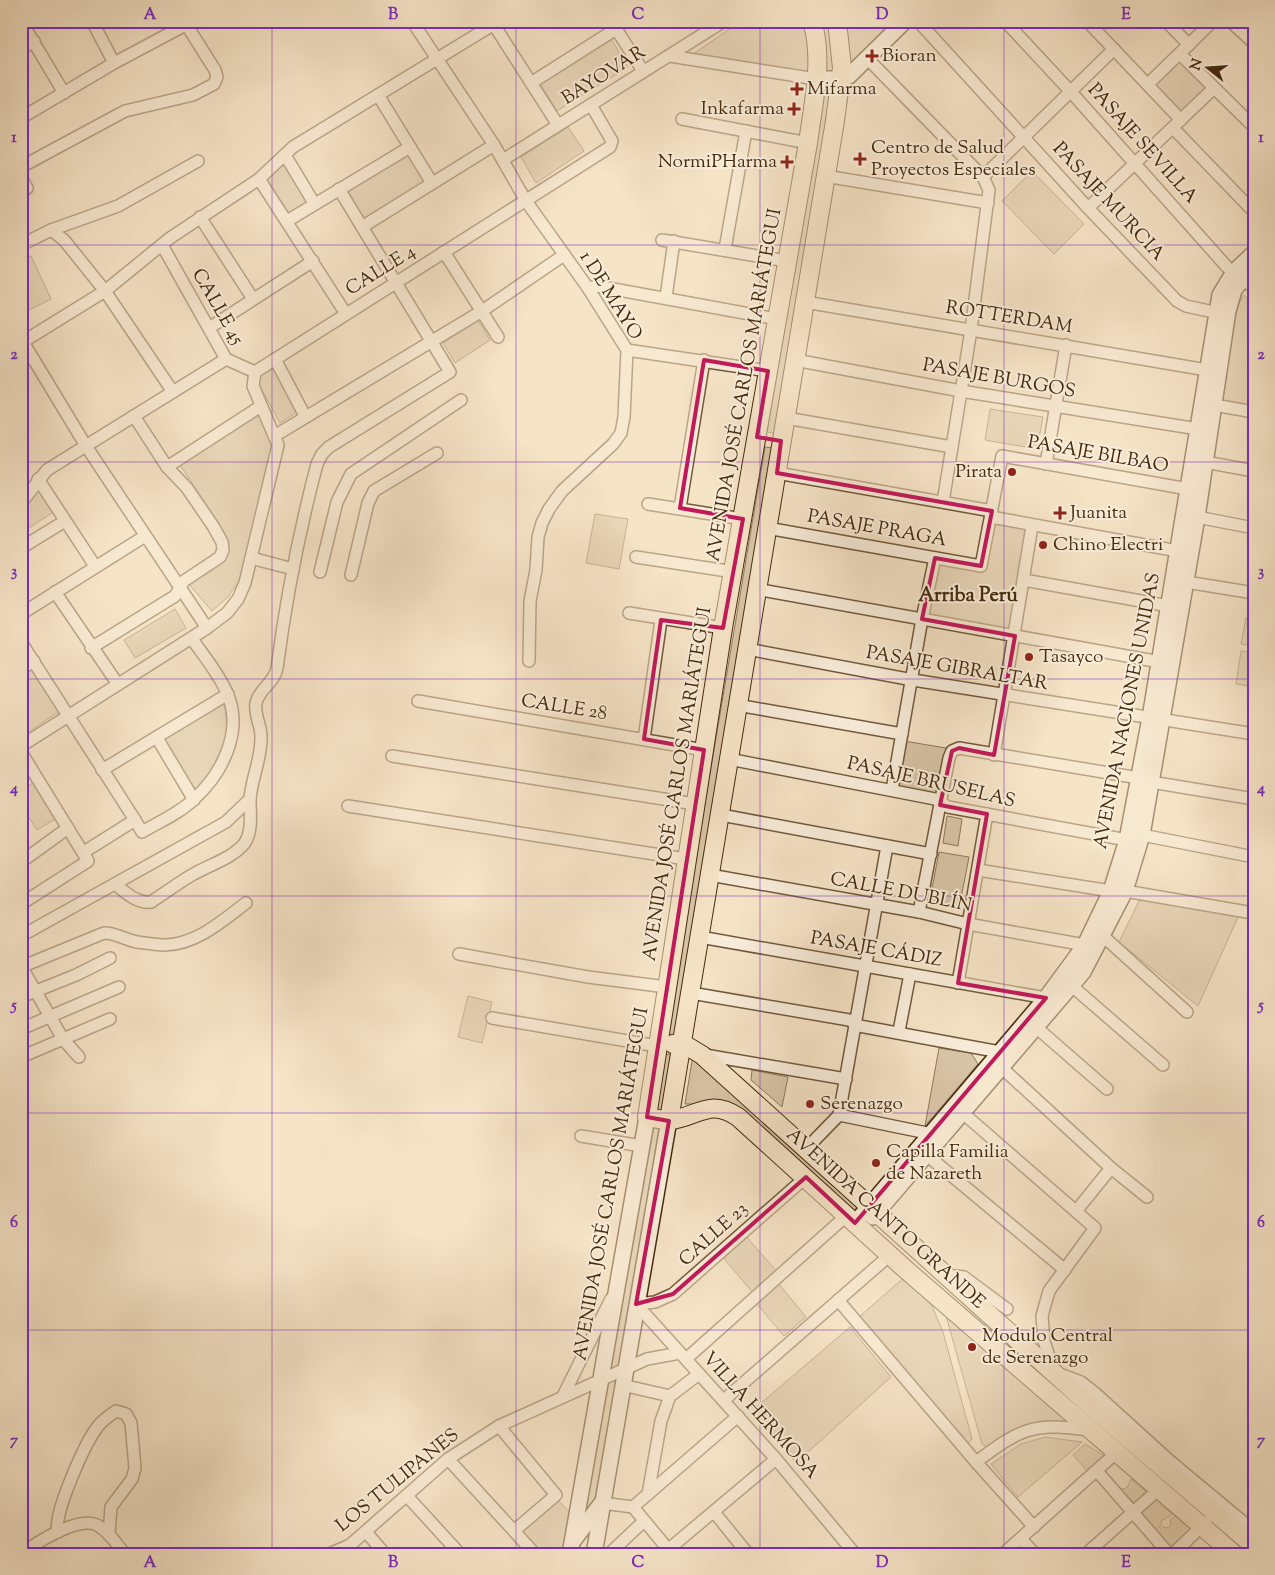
<svg xmlns="http://www.w3.org/2000/svg" width="1275" height="1575" font-family="'Sorts Mill Goudy',serif">
<style>
.green{fill:#d8c5a7;stroke:#8e7859}
.lines{fill:none;stroke-linecap:round;stroke-linejoin:round}
.street-casing{stroke:#71593a;stroke-width:14}
.secondary-casing{stroke:#452b0b;stroke-width:18}
.primary-casing{stroke:#452b0b;stroke-width:20}
.street{stroke:#f9eddb;stroke-width:11}
.secondary{stroke:#f9eddb;stroke-width:15}
.primary{stroke:#f6e4c7;stroke-width:18}
.marked{fill:none;stroke:#c2185b;stroke-width:4;stroke-linejoin:round}
.grid{fill:none;stroke:#7b2cbf;stroke-width:1;stroke-opacity:0.55}
.poi-dot{fill:#8f2418;stroke:#f9eddb;stroke-width:2}
.labels{text-anchor:middle;dominant-baseline:central;stroke-width:4;stroke-linejoin:round;paint-order:stroke}
.poi-label{font-size:19px;fill:#452b0b;stroke:#f9eddb;text-anchor:start}
.street-label{font-size:19px;fill:#452b0b;stroke:#f9eddb}
.neighbourhood-label{font-size:20px;font-weight:bold;fill:#452b0b;stroke:#f9eddb}
.neatline{fill:none;stroke:#7b2cbf;stroke-width:2}
.grid-label{font-size:16px;text-anchor:middle;font-weight:bold;fill:#7b2cbf}
</style>
<rect width="100%" height="100%" fill="#f6e4c7"/>
<filter id="stains"><feTurbulence type="fractalNoise" baseFrequency=".004" numOctaves="4"/><feColorMatrix values="0 0 0 0 .2 0 0 0 0 .09 0 0 0 0 .02 0 0 0 .5 -.17"/></filter>
<radialGradient id="worn" r=".72"><stop offset=".6" stop-color="#630" stop-opacity="0"/><stop offset="1" stop-color="#630" stop-opacity=".3"/></radialGradient>
<g class="green">
<path d="M 741,21 L 804,21 L 811,41 L 811,73 L 692,55 Z"/>
<path d="M 820,21 L 833,21 L 836,74 L 824,73 C 826,55 826,38 820,21 Z"/>
<path d="M 841,21 L 898,21 L 852,64 L 849,63 Z"/>
<path d="M 610,37 L 628,67 L 557,111 L 539,82 Z"/>
<path d="M 1180,56 L 1212,88 L 1181,117 L 1150,84 Z"/>
<path d="M 822,89 L 833,90 L 778,434 L 767,432 Z"/>
<path d="M 568,127 L 584,151 L 536,183 L 521,157 Z"/>
<path d="M 407,151 L 427,181 L 362,222 L 342,190 Z"/>
<path d="M 285,163 L 311,203 L 289,213 L 266,178 Z"/>
<path d="M 1032,171 L 1084,224 L 1054,254 L 1002,201 Z"/>
<path d="M 31,256 L 51,299 L 21,314 L 21,260 Z"/>
<path d="M 1244,295 L 1254,305 L 1254,411 L 1217,405 L 1231,316 Z"/>
<path d="M 478,320 L 490,340 L 455,363 L 443,343 Z"/>
<path d="M 275,363 L 300,410 L 280,423 L 257,381 L 259,373 Z"/>
<path d="M 990,409 L 1043,417 L 1037,449 L 985,440 Z"/>
<path d="M 259,413 L 275,442 L 242,576 L 228,597 L 212,611 L 187,582 L 227,556 L 229,547 L 218,522 L 180,465 Z"/>
<path d="M 765,447 L 775,448 L 682,1035 L 666,1035 Z"/>
<path d="M 41,476 L 61,507 L 21,533 L 21,506 Z"/>
<path d="M 595,514 L 628,519 L 619,569 L 586,563 Z"/>
<path d="M 992,519 L 1030,527 L 1015,632 L 925,615 L 936,560 L 982,568 Z"/>
<path d="M 175,609 L 186,628 L 135,658 L 124,640 Z"/>
<path d="M 1246,618 L 1254,619 L 1254,646 L 1241,644 Z"/>
<path d="M 1241,651 L 1254,653 L 1254,687 L 1236,684 Z"/>
<path d="M 34,665 L 63,709 L 21,737 L 21,673 Z"/>
<path d="M 224,698 L 227,726 L 225,748 L 197,793 L 158,739 Z"/>
<path d="M 904,741 L 946,748 L 937,798 L 895,790 Z"/>
<path d="M 34,782 L 57,818 L 37,830 L 21,806 L 21,791 Z"/>
<path d="M 947,816 L 962,819 L 958,846 L 943,843 Z"/>
<path d="M 939,852 L 969,857 L 959,909 L 929,904 Z"/>
<path d="M 1141,897 L 1239,915 L 1198,1006 L 1119,942 Z"/>
<path d="M 468,996 L 492,1002 L 482,1043 L 458,1037 Z"/>
<path d="M 939,1048 L 971,1053 L 978,1064 L 925,1126 Z"/>
<path d="M 668,1054 L 672,1056 L 663,1110 L 658,1110 L 655,1106 L 663,1056 Z"/>
<path d="M 693,1055 L 860,1207 L 853,1213 L 730,1104 L 685,1104 Z"/>
<path d="M 752,1070 L 788,1077 L 782,1107 L 751,1080 Z"/>
<path d="M 656,1127 L 660,1128 L 661,1132 L 623,1365 L 610,1371 L 651,1130 Z"/>
<path d="M 744,1234 L 778,1273 L 754,1294 L 720,1254 Z"/>
<path d="M 908,1274 L 932,1306 L 943,1332 L 972,1439 L 968,1444 L 859,1317 Z"/>
<path d="M 778,1283 L 806,1317 L 784,1336 L 756,1303 Z"/>
<path d="M 943,1305 L 1081,1426 L 1006,1436 L 987,1447 L 982,1444 Z"/>
<path d="M 850,1327 L 891,1377 L 796,1463 L 753,1410 Z"/>
<path d="M 617,1378 L 598,1505 L 584,1517 L 607,1382 Z"/>
<path d="M 1045,1437 L 1082,1442 L 1018,1497 L 991,1464 L 1021,1444 Z"/>
<path d="M 1085,1444 L 1105,1456 L 1088,1472 L 1073,1455 Z"/>
<path d="M 1131,1479 L 1148,1493 L 1136,1505 L 1121,1489 L 1127,1488 Z"/>
<path d="M 558,1500 L 573,1516 L 568,1539 L 557,1554 L 537,1554 L 520,1533 Z"/>
<path d="M 1155,1501 L 1173,1514 L 1161,1521 L 1162,1525 L 1156,1530 L 1142,1512 Z"/>
<path d="M 1175,1516 L 1192,1529 L 1172,1548 L 1158,1532 L 1163,1527 L 1167,1528 L 1171,1525 L 1170,1520 Z"/>
</g>
<g class="lines">
<defs>
<g id="street">
<path d="M 21,21 L 64,93"/>
<path d="M 92,21 L 114,63"/>
<path d="M 412,21 L 494,145 L 526,201 L 588,288 L 627,350 L 624,417 L 621,433 L 613,444 L 562,491 L 549,509 L 542,523 L 538,537 L 536,570 L 530,601 L 529,661"/>
<path d="M 611,21 L 643,71"/>
<path d="M 918,21 L 1088,208 L 1177,301 L 1186,306 L 1223,314"/>
<path d="M 1005,21 L 1071,92 L 1227,267 L 1254,288"/>
<path d="M 1087,21 L 1181,120"/>
<path d="M 1166,21 L 1189,45"/>
<path d="M 1230,21 L 1254,43"/>
<path d="M 494,25 L 558,125"/>
<path d="M 21,49 L 34,41"/>
<path d="M 1180,54 L 1254,127"/>
<path d="M 670,56 L 816,79"/>
<path d="M 867,58 L 983,177 L 989,190 L 971,330 L 943,502"/>
<path d="M 531,83 L 616,29"/>
<path d="M 1148,84 L 1213,21"/>
<path d="M 378,95 L 432,183"/>
<path d="M 21,118 L 114,63 L 191,22"/>
<path d="M 682,119 L 808,143"/>
<path d="M 1173,128 L 1254,212"/>
<path d="M 285,155 L 314,203"/>
<path d="M 503,160 L 724,21"/>
<path d="M 21,167 L 125,111 L 193,95 L 214,84 L 217,77 L 215,70 L 186,24"/>
<path d="M 825,176 L 988,203"/>
<path d="M 21,177 L 27,188 L 21,193"/>
<path d="M 983,177 L 1114,49"/>
<path d="M 259,179 L 346,314"/>
<path d="M 1088,208 L 1214,88"/>
<path d="M 200,217 L 253,299"/>
<path d="M 287,221 L 410,147"/>
<path d="M 362,227 L 494,145"/>
<path d="M 51,230 L 64,240 L 105,291 L 173,392"/>
<path d="M 662,240 L 787,261"/>
<path d="M 21,245 L 51,230 L 118,206 L 198,161"/>
<path d="M 162,245 L 226,359 L 255,372"/>
<path d="M 725,249 L 746,131"/>
<path d="M 444,252 L 498,337"/>
<path d="M 588,288 L 597,286 L 777,319"/>
<path d="M 666,297 L 674,241"/>
<path d="M 805,302 L 1207,370"/>
<path d="M 209,328 L 313,261"/>
<path d="M 23,342 L 86,446 L 207,628"/>
<path d="M 21,343 L 105,291 L 170,238 L 259,179 L 293,147 L 499,21"/>
<path d="M 627,350 L 768,371"/>
<path d="M 275,359 L 305,416"/>
<path d="M 795,360 L 961,391 L 1198,429"/>
<path d="M 255,372 L 610,147 L 612,141 L 591,105"/>
<path d="M 1214,405 L 1254,412"/>
<path d="M 786,418 L 952,447"/>
<path d="M 276,435 L 482,311 L 564,255"/>
<path d="M 1205,462 L 1254,471"/>
<path d="M 1046,464 L 1066,345"/>
<path d="M 167,467 L 261,406"/>
<path d="M 777,473 L 992,511"/>
<path d="M 38,479 L 95,566"/>
<path d="M 21,503 L 47,470 L 226,359"/>
<path d="M 648,504 L 743,519"/>
<path d="M 680,508 L 704,360"/>
<path d="M 991,517 L 1178,551"/>
<path d="M 1197,517 L 1254,528"/>
<path d="M 767,528 L 981,566 L 1002,456 L 1188,489"/>
<path d="M 21,548 L 65,521"/>
<path d="M 636,557 L 734,572"/>
<path d="M 251,558 L 293,569"/>
<path d="M 320,572 L 337,502 L 351,474 L 461,400"/>
<path d="M 351,575 L 368,503 L 374,491 L 437,453"/>
<path d="M 1024,580 L 1169,606"/>
<path d="M 1180,581 L 1254,593"/>
<path d="M 756,589 L 1160,662"/>
<path d="M 55,592 L 117,683"/>
<path d="M 629,613 L 723,628"/>
<path d="M 21,614 L 145,536"/>
<path d="M 21,642 L 135,820"/>
<path d="M 91,648 L 175,596 L 184,581 L 220,557 L 223,550 L 222,542 L 213,526 L 187,488 L 167,467 L 134,416"/>
<path d="M 747,649 L 913,680 L 1254,734"/>
<path d="M 21,669 L 34,661"/>
<path d="M 418,701 L 704,750"/>
<path d="M 737,705 L 902,734"/>
<path d="M 157,738 L 194,800"/>
<path d="M 644,739 L 661,620"/>
<path d="M 21,746 L 207,628 L 227,613 L 238,599 L 245,583 L 278,445 L 253,386 L 255,372"/>
<path d="M 21,752 L 88,861 L 21,904"/>
<path d="M 994,755 L 1032,526"/>
<path d="M 392,756 L 695,804"/>
<path d="M 729,759 L 935,799 L 948,807 L 1127,840"/>
<path d="M 102,770 L 228,694"/>
<path d="M 1151,782 L 1254,799"/>
<path d="M 892,790 L 922,619 L 935,558"/>
<path d="M 348,806 L 686,859"/>
<path d="M 721,815 L 931,854"/>
<path d="M 1142,835 L 1254,857"/>
<path d="M 84,852 L 135,820 L 142,832 C 159,822 180,813 194,799 C 222,774 244,731 227,693 C 219,674 204,656 192,639"/>
<path d="M 21,862 L 68,828"/>
<path d="M 978,870 L 1111,891 L 1125,891 L 1247,912"/>
<path d="M 710,875 L 919,912 L 968,924 L 1085,945"/>
<path d="M 115,884 C 125,892 137,904 151,902 C 165,893 178,883 192,875 C 209,865 231,859 244,844 C 253,832 250,813 250,800 C 251,779 262,758 261,736 C 261,725 254,715 256,703 C 259,689 275,682 277,668 C 286,599 299,532 317,464 L 322,454 L 329,447 L 450,372 L 339,189"/>
<path d="M 919,912 L 949,758 L 952,751 L 959,748 L 1139,778"/>
<path d="M 21,936 L 226,822 L 250,799"/>
<path d="M 700,937 L 1046,998"/>
<path d="M 1104,937 L 1187,1012"/>
<path d="M 459,954 L 588,977 L 667,987"/>
<path d="M 21,966 L 63,1039 L 79,1057"/>
<path d="M 21,967 L 104,933 C 116,933 126,940 137,942 C 146,943 156,945 165,945 C 197,944 222,921 246,903"/>
<path d="M 958,983 L 987,814"/>
<path d="M 1072,986 L 1163,1065"/>
<path d="M 691,993 L 855,1021"/>
<path d="M 21,997 L 76,975 L 110,958"/>
<path d="M 492,1018 L 657,1046"/>
<path d="M 854,1025 L 1000,1052 L 1006,1056"/>
<path d="M 1037,1028 L 1107,1089"/>
<path d="M 21,1029 L 119,987"/>
<path d="M 899,1031 L 910,974"/>
<path d="M 705,1055 L 846,1079"/>
<path d="M 21,1057 L 110,1019"/>
<path d="M 1002,1068 L 1111,1168 L 1147,1197"/>
<path d="M 964,1114 L 1095,1228 L 1049,1291 L 1042,1316 L 1044,1341 L 1054,1372 L 1081,1382 L 1095,1393 L 1171,1462 L 1254,1531"/>
<path d="M 839,1115 L 887,846"/>
<path d="M 839,1115 L 932,1134"/>
<path d="M 581,1136 L 642,1146"/>
<path d="M 805,1150 L 839,1115"/>
<path d="M 928,1156 L 1065,1270"/>
<path d="M 1077,1210 L 1111,1168"/>
<path d="M 950,1280 L 956,1276 L 964,1277 L 1007,1309"/>
<path d="M 838,1300 L 976,1462 L 1034,1527"/>
<path d="M 636,1304 L 776,1459 L 855,1554"/>
<path d="M 636,1304 L 655,1302 L 673,1294 L 806,1177"/>
<path d="M 686,1359 L 846,1216"/>
<path d="M 622,1385 L 670,1396"/>
<path d="M 563,1396 L 611,1299"/>
<path d="M 724,1400 L 890,1255"/>
<path d="M 499,1426 L 556,1495 L 515,1530"/>
<path d="M 448,1459 L 535,1554"/>
<path d="M 976,1462 C 1021,1429 1031,1422 1089,1430"/>
<path d="M 1097,1471 L 1169,1554"/>
<path d="M 648,1494 L 661,1421 L 670,1396 L 699,1374"/>
<path d="M 407,1496 L 460,1554"/>
<path d="M 602,1503 L 633,1507 L 738,1416"/>
<path d="M 633,1507 L 672,1554"/>
<path d="M 714,1512 L 748,1554"/>
<path d="M 58,1532 C 52,1516 85,1444 96,1429 C 101,1421 109,1416 116,1411 L 126,1414 L 131,1423 L 135,1468 L 132,1479 L 111,1507 L 109,1535"/>
<path d="M 366,1532 L 385,1554"/>
<path d="M 1021,1539 L 1035,1554"/>
<path d="M 669,1549 L 776,1459"/>
<path d="M 22,1554 C 37,1542 78,1516 97,1525 C 109,1531 116,1544 125,1554"/>
<path d="M 329,1554 L 350,1545 L 448,1459 L 499,1426 L 647,1359 L 680,1353"/>
<path d="M 609,1554 L 644,1521"/>
<path d="M 1003,1554 L 1117,1452"/>
<path d="M 1086,1554 L 1159,1489"/>
<path d="M 1173,1554 L 1206,1522"/>
</g>
<g id="secondary">
<path d="M 816,79 L 841,79 L 849,76 L 905,21"/>
<path d="M 873,1217 L 1083,972 L 1125,891 L 1142,835 L 1197,517 L 1228,311 L 1234,290 L 1246,275"/>
<path d="M 855,1223 L 1046,998 L 1085,945 L 1111,891 L 1127,840 L 1150,718 L 1220,295 L 1234,272 L 1254,253"/>
<path d="M 573,1541 L 601,1504"/>
<path d="M 570,1554 L 647,1117"/>
<path d="M 594,1554 L 669,1120"/>
</g>
<g id="primary">
<path d="M 812,21 C 824,59 813,104 808,143 L 723,628 L 647,1117 C 655,1118 664,1121 671,1120 C 699,1116 710,1098 738,1117 L 904,1268 L 1234,1554"/>
<path d="M 673,1044 L 682,1043 L 702,1055 L 1095,1410 L 1254,1546"/>
<path d="M 669,1120 L 835,121 L 842,68 L 837,21"/>
</g>
</defs>
<use href="#street" class="street-casing"/>
<use href="#secondary" class="secondary-casing"/>
<use href="#primary" class="primary-casing"/>
<use href="#street" class="street"/>
<use href="#secondary" class="secondary"/>
<use href="#primary" class="primary"/>
</g>
<path d="M0 0H1275V1575H0ZM 704,360 L 768,371 L 757,437 L 781,441 L 777,473 L 992,511 L 981,566 L 935,558 L 922,619 L 1015,636 L 994,755 L 959,748 L 952,751 L 940,805 L 987,814 L 958,983 L 1046,998 L 855,1223 L 806,1177 L 673,1294 L 636,1304 L 669,1121 L 647,1117 L 704,750 L 644,739 L 661,620 L 723,628 L 743,519 L 680,508 Z" fill="#f6e4c7" fill-opacity=".55" fill-rule="evenodd"/>
<path class="marked" d="M 704,360 L 768,371 L 757,437 L 781,441 L 777,473 L 992,511 L 981,566 L 935,558 L 922,619 L 1015,636 L 994,755 L 959,748 L 952,751 L 940,805 L 987,814 L 958,983 L 1046,998 L 855,1223 L 806,1177 L 673,1294 L 636,1304 L 669,1121 L 647,1117 L 704,750 L 644,739 L 661,620 L 723,628 L 743,519 L 680,508 Z"/>
<path class="grid" d="M 272,21 L 272,1554M 516,21 L 516,1554M 760,21 L 760,1554M 1004,21 L 1004,1554M 21,245 L 1254,245M 21,462 L 1254,462M 21,679 L 1254,679M 21,896 L 1254,896M 21,1113 L 1254,1113M 21,1330 L 1254,1330"/>
<g class="poi-dot">
<path d="M869.5 48.5h5v5h5v5h-5v5h-5v-5h-5v-5h5z"/>
<path d="M794.5 81.5h5v5h5v5h-5v5h-5v-5h-5v-5h5z"/>
<path d="M791.5 101.5h5v5h5v5h-5v5h-5v-5h-5v-5h5z"/>
<path d="M857.5 151.5h5v5h5v5h-5v5h-5v-5h-5v-5h5z"/>
<path d="M784.5 154.5h5v5h5v5h-5v5h-5v-5h-5v-5h5z"/>
<circle cx="1012" cy="472" r="5"/>
<path d="M1057.5 505.5h5v5h5v5h-5v5h-5v-5h-5v-5h5z"/>
<circle cx="1043" cy="545" r="5"/>
<circle cx="1029" cy="657" r="5"/>
<circle cx="810" cy="1104" r="5"/>
<circle cx="876" cy="1163" r="5"/>
<circle cx="972" cy="1347" r="5"/>
</g>
<g class="labels">
<g class="poi-label">
<text x="882" y="56">Bioran</text>
<text x="807" y="89">Mifarma</text>
<text x="784" y="109" text-anchor="end">Inkafarma</text>
<text x="871" y="148">Centro de Salud<tspan x="871" dy="22">Proyectos Especiales</tspan></text>
<text x="777" y="162" text-anchor="end">NormiPHarma</text>
<text x="1002" y="472" text-anchor="end">Pirata</text>
<text x="1070" y="513">Juanita</text>
<text x="1053" y="545">Chino Electri</text>
<text x="1039" y="657">Tasayco</text>
<text x="820" y="1104">Serenazgo</text>
<text x="886" y="1152">Capilla Familia<tspan x="886" dy="22">de Nazareth</tspan></text>
<text x="982" y="1336">Modulo Central<tspan x="982" dy="22">de Serenazgo</tspan></text>
</g>
<g class="street-label">
<text transform="translate(604 76) rotate(-32)">BAYOVAR</text>
<text transform="translate(1142 144) rotate(48)">PASAJE SEVILLA</text>
<text transform="translate(1108 202) rotate(47)">PASAJE MURCIA</text>
<text transform="translate(381 271) rotate(-32)">CALLE 4</text>
<text transform="translate(610 296) rotate(58)">1 DE MAYO</text>
<text transform="translate(217 307) rotate(60)">CALLE 45</text>
<text transform="translate(1009 318) rotate(9)">ROTTERDAM</text>
<text transform="translate(999 379) rotate(10)">PASAJE BURGOS</text>
<text transform="translate(745 385) rotate(-80)">AVENIDA JOSÉ CARLOS MARIÁTEGUI</text>
<text transform="translate(1098 455) rotate(10)">PASAJE BILBAO</text>
<text transform="translate(877 529) rotate(10)">PASAJE PRAGA</text>
<text transform="translate(957 669) rotate(10)">PASAJE GIBRALTAR</text>
<text transform="translate(564 708) rotate(9)">CALLE 28</text>
<text transform="translate(1128 711) rotate(-79)">AVENIDA NACIONES UNIDAS</text>
<text transform="translate(931 783) rotate(13)">PASAJE BRUSELAS</text>
<text transform="translate(678 784) rotate(-81)">AVENIDA JOSÉ CARLOS MARIÁTEGUI</text>
<text transform="translate(901 893) rotate(11)">CALLE DUBLÍN</text>
<text transform="translate(876 950) rotate(10)">PASAJE CÁDIZ</text>
<text transform="translate(612 1184) rotate(-80)">AVENIDA JOSÉ CARLOS MARIÁTEGUI</text>
<text transform="translate(885 1219) rotate(42)">AVENIDA CANTO GRANDE</text>
<text transform="translate(714 1235) rotate(-42)">CALLE 23</text>
<text transform="translate(760 1416) rotate(48)">VILLA HERMOSA</text>
<text transform="translate(398 1481) rotate(-39)">LOS TULIPANES</text>
</g>
<g class="neighbourhood-label">
<text x="968" y="596">Arriba Perú</text>
</g>
</g>
<rect width="1275" height="1575" fill="none" stroke="#f6e4c7" stroke-width="55"/>
<g transform="translate(1208 68) rotate(287)" stroke="#f9eddb" stroke-width="4" paint-order="stroke">
<path d="M0-4L9 19L0 12L-9 19Z" fill="#452b0b"/>
<text y="-8" font-size="14" font-weight="bold" text-anchor="middle" fill="#452b0b">N</text>
</g>
<rect x="28" y="28" width="1220" height="1520" class="neatline"/>
<g class="grid-label">
<text x="150" y="19">A</text>
<text x="393" y="19">B</text>
<text x="638" y="19">C</text>
<text x="882" y="19">D</text>
<text x="1126" y="19">E</text>
<text x="14" y="142">1</text>
<text x="1261" y="142">1</text>
<text x="14" y="359">2</text>
<text x="1261" y="359">2</text>
<text x="14" y="576">3</text>
<text x="1261" y="576">3</text>
<text x="14" y="793">4</text>
<text x="1261" y="793">4</text>
<text x="14" y="1010">5</text>
<text x="1261" y="1010">5</text>
<text x="14" y="1227">6</text>
<text x="1261" y="1227">6</text>
<text x="14" y="1445">7</text>
<text x="1261" y="1445">7</text>
<text x="150" y="1567">A</text>
<text x="393" y="1567">B</text>
<text x="638" y="1567">C</text>
<text x="882" y="1567">D</text>
<text x="1126" y="1567">E</text>
</g>
<rect width="100%" height="100%" filter="url(#stains)"/>
<rect width="100%" height="100%" fill="url(#worn)"/>
</svg>
